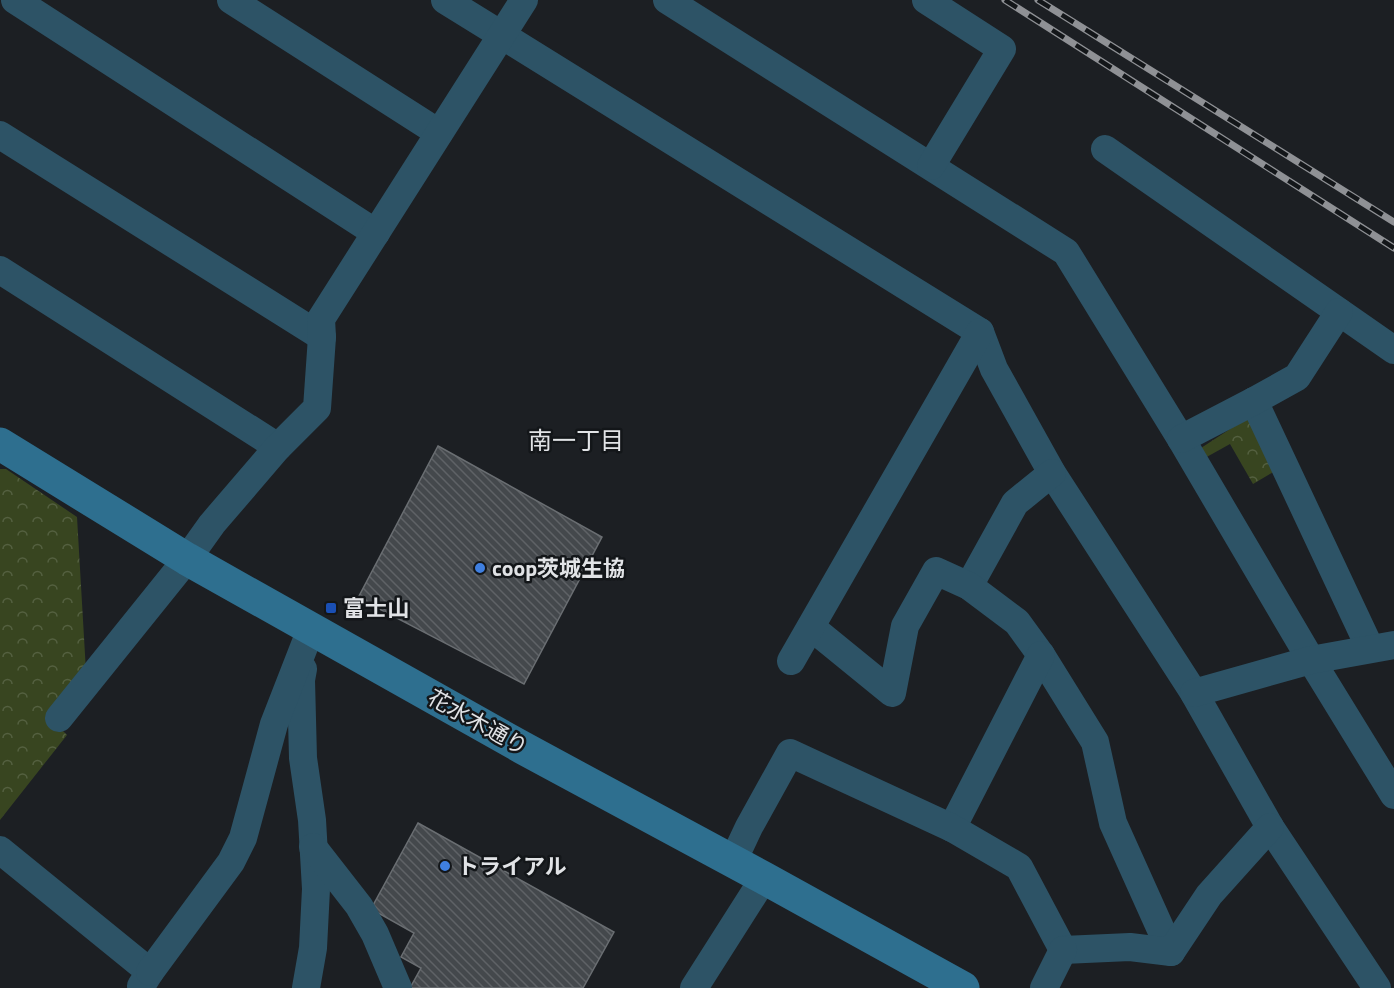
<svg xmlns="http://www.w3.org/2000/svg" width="1394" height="988" font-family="'Titillium Web','Noto Sans JP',sans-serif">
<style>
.forest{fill:url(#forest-crowns)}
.building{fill:url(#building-back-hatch);stroke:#6a6e72;stroke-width:1.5}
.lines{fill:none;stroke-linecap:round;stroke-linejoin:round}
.street{stroke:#2d5366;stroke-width:28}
.secondary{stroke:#2e6f8f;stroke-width:33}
.rail-casing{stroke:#8f9195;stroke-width:7}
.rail{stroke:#131619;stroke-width:4.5;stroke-dasharray:14;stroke-linecap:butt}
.shop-dot{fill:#3f7fe0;stroke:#131619;stroke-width:2}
.transit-dot{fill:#1a4fb4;stroke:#131619;stroke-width:2}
.labels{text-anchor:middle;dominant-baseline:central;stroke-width:5;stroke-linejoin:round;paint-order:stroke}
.poi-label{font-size:22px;font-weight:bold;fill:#e1e3e6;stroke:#131619;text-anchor:start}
.street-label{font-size:22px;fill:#e1e3e6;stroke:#131619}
.neighbourhood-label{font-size:24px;fill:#e1e3e6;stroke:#131619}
</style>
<defs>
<pattern id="forest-crowns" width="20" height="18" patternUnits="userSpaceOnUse" patternTransform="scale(1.5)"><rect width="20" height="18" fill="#384520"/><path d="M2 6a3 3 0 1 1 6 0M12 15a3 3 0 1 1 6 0" fill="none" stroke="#546040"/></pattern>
<pattern id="building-back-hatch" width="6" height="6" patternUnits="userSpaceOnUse" patternTransform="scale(1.5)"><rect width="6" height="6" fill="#44484c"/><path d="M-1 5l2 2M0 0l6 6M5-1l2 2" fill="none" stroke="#5f6266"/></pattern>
</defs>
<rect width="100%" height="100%" fill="#1c1f23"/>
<g class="forest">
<path d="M 1247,418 L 1280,468 L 1253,484 L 1230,444 L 1203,459 L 1201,448 Z"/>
<path d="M 0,469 L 6,469 L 77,517 L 87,689 L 59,727 L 67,735 L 0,820 Z"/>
</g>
<g class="building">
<path d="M 438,446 L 602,537 L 524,684 L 358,598 Z"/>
<path d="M 418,823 L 614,932 L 583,988 L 410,988 L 421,968 L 401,957 L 414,933 L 371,909 Z"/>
</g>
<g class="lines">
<g class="street">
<path d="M 15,0 L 376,233"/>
<path d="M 231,0 L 439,133"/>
<path d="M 445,0 L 980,332 L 994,369 L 1052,473 L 1194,693 L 1270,827 L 1377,988"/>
<path d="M 667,0 L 1066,252 L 1181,439 L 1311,660 L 1394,795"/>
<path d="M 926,0 L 1002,49 L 931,166"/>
<path d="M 0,135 L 322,337"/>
<path d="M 1105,149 L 1394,350"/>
<path d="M 0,270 L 278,447"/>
<path d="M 1254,401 L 1370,648"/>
<path d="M 1181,439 L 1254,401 L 1297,377 L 1339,312"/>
<path d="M 969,586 L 1015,503 L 1052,473"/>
<path d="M 811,627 L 892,693 L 905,626 L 936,571 L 969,586 L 1017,622 L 1041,655 L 1095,742 L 1113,823 L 1171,952"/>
<path d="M 791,661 L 980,332"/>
<path d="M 303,669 L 301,680 L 303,758 L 312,820 L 316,889 L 313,948 L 306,988"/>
<path d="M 1194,693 L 1311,660 L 1394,645"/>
<path d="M 59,718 L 187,559 L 212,524 L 278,447 L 317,408 L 322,337 L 321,319 L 524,0"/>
<path d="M 952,828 L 1041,655"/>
<path d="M 313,847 L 359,906 L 375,934 L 398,988"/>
<path d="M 0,850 L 150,972 L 141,986"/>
<path d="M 733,861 L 749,827 L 790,753 L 952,828 L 1019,867 L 1063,950"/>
<path d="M 1063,950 L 1130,947 L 1171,952 L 1209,895 L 1270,827"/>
<path d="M 150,972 L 231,862 L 243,838 L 274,724 L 311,629"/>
<path d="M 694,988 L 764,878"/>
<path d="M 1044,988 L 1063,950"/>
</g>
<path class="secondary" d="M 0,444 L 187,559 L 523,748 L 764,878 L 963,988"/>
<defs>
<g id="rail">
<path d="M 1005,0 L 1394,248"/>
<path d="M 1038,0 L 1394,222"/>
</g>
</defs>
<use href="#rail" class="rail-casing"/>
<use href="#rail" class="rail"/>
</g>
<g class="shop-dot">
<circle cx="480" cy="568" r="6"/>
<circle cx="445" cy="866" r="6"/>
</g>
<rect class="transit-dot" x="325" y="602" width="12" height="12" rx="3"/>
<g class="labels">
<g class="poi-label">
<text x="492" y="568">coop茨城生協</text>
<text x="343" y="608">富士山</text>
<text x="457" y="866">トライアル</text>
</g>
<g class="street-label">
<text transform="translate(478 722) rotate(29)">花水木通り</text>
</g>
<g class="neighbourhood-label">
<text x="576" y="440">南一丁目</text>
</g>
</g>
</svg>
